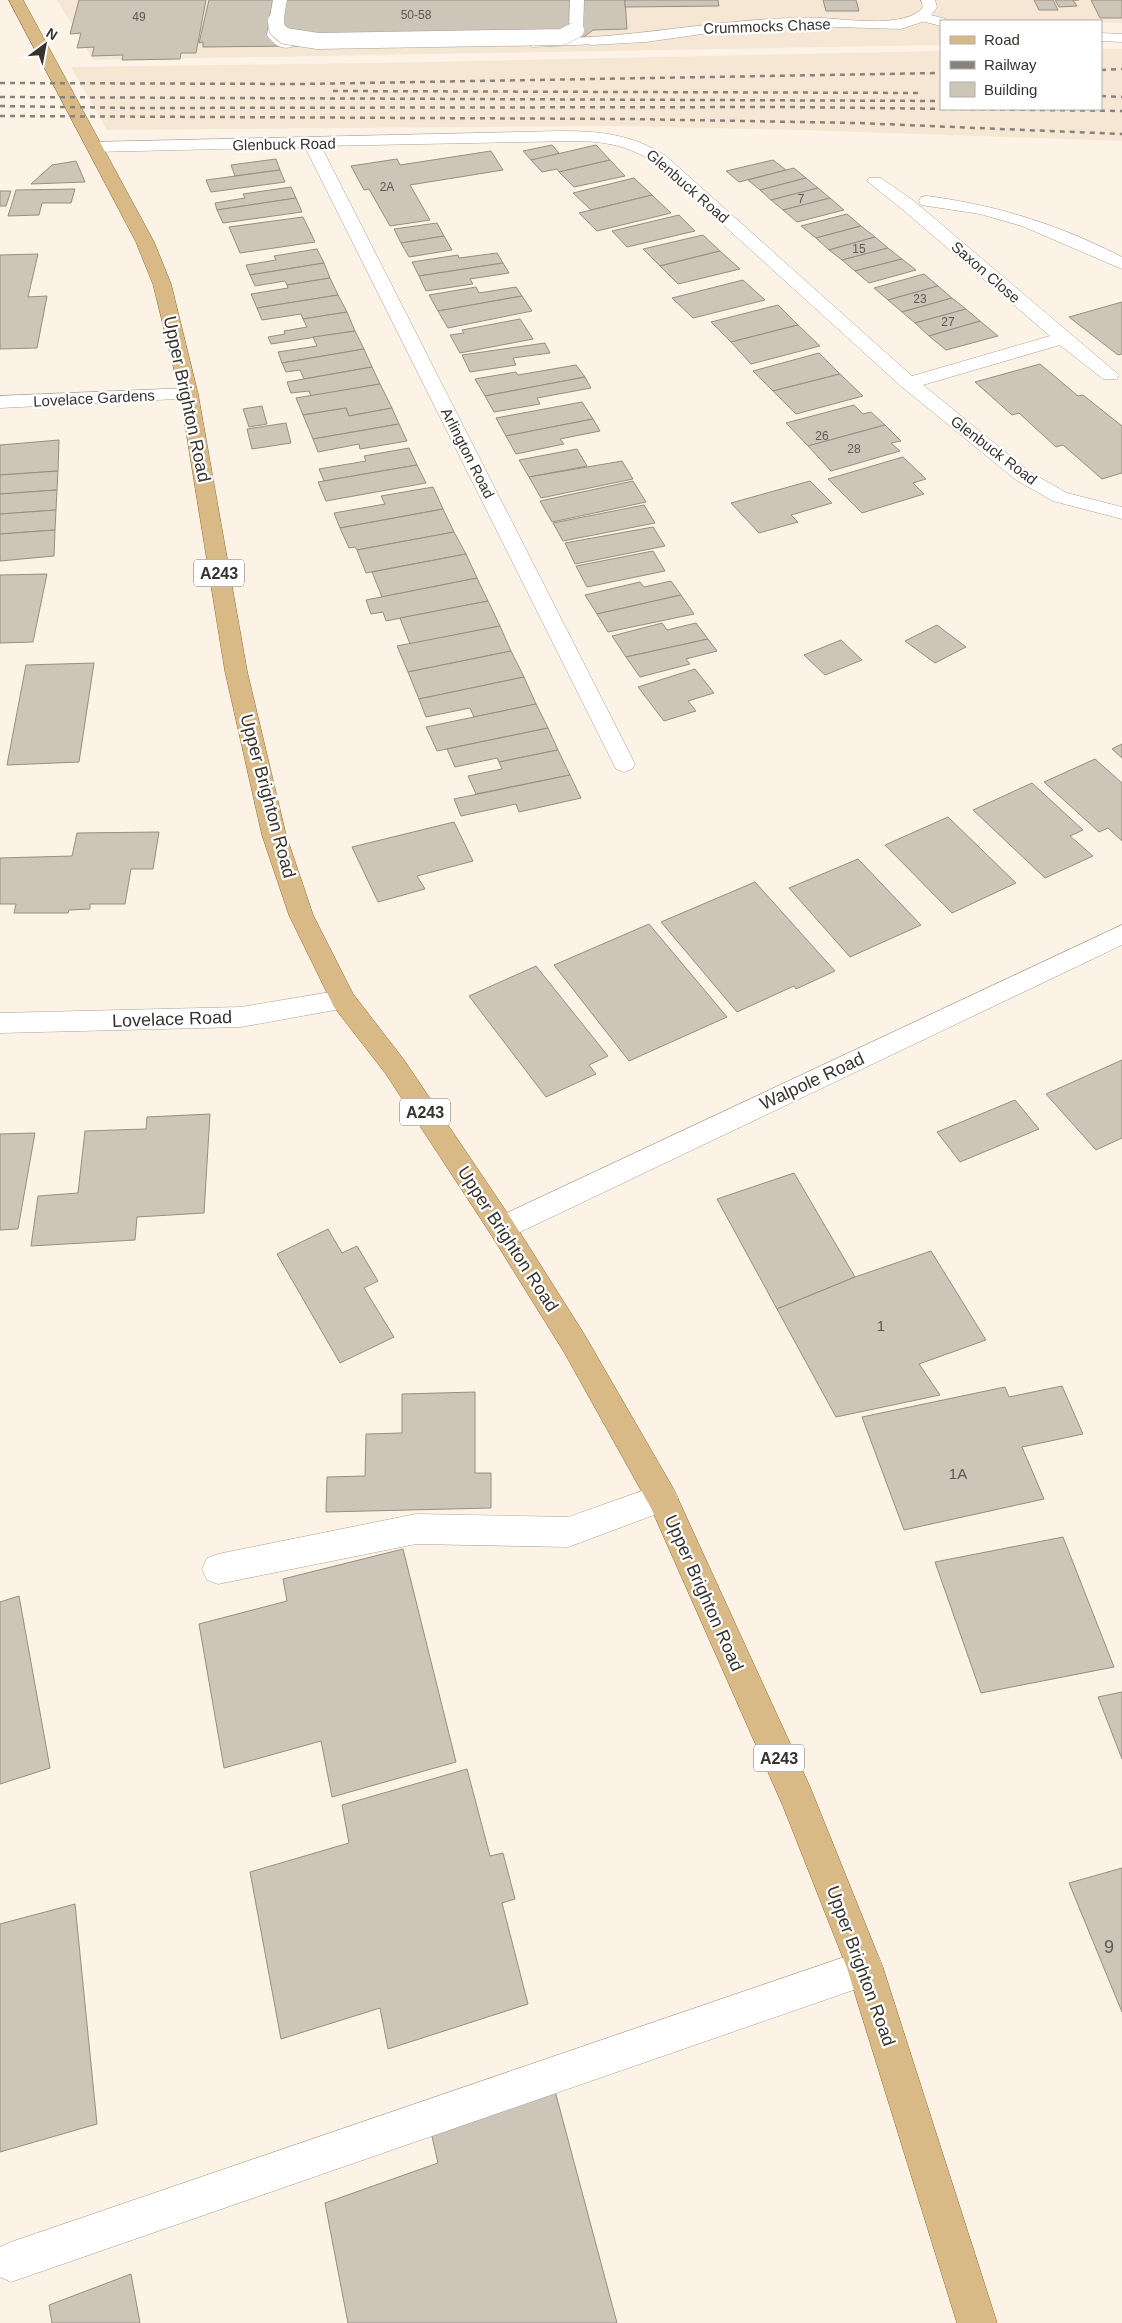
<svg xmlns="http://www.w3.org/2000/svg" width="1122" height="2323" font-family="Arial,sans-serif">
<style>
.built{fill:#f5e7d4}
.building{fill:#cec5b9;stroke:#968e82}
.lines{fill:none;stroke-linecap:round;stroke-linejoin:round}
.lane-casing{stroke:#aaa195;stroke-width:1}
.street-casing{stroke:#aaa195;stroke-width:1}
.primary-casing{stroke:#8f6d34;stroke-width:1}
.lane{fill:#fff;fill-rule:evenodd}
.street{fill:#fff;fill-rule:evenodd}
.primary{fill:#d9ba87;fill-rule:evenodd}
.rail{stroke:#88837a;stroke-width:2.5;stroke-dasharray:5 5;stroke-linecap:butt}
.lane-bridge-casing{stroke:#aaa195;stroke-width:17;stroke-linecap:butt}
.lane-bridge{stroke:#fff;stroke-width:16}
.labels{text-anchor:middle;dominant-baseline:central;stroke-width:4.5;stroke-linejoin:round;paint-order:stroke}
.far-number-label{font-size:12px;fill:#5d5852}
.far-street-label{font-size:15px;fill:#37342f;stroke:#fff}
.number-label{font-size:15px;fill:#5d5852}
.shield{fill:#fff;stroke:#73716d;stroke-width:1}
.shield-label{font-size:16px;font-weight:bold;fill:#37342f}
.street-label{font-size:18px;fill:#37342f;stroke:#fff}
.near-number-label{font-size:18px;fill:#5d5852}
</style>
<rect width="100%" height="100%" fill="#fcf3e6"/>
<g class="built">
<path d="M 57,0 L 1122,0 L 1122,23 L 941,21 L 941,45 L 93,60 Z"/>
<path d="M 1101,49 L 1122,49 L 1122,141 L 802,130 L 614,126 L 107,130 L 71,67 L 377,63 L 941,51 L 941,109 L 1101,109 Z"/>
</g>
<g class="building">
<path d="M 79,0 L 206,0 L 196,53 L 181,53 L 180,59 L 122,60 L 123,55 L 92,56 L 94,47 L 77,48 L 81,33 L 70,34 Z"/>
<path d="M 209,0 L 625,0 L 627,29 L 593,30 L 584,37 L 562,43 L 203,47 L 203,42 L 199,43 Z"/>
<path d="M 625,0 L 718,0 L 719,6 L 625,7 Z"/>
<path d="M 823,0 L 856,0 L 859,11 L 826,11 Z"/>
<path d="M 1034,0 L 1053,0 L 1058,10 L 1039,10 Z"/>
<path d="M 1055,0 L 1079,0 L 1073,0 L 1077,6 L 1059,7 Z"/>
<path d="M 1091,0 L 1122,0 L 1122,18 L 1100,18 Z"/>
<path d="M 552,145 L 559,153 L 536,160 L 531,160 L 523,151 Z"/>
<path d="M 596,145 L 610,160 L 559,172 L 557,169 L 542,172 L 531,160 Z"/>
<path d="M 491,151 L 503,170 L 410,185 L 430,220 L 390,226 L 369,189 L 364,190 L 351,166 L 397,159 L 400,165 Z"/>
<path d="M 276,159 L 280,170 L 235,176 L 231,165 Z"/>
<path d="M 610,160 L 625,176 L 574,187 L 559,172 Z"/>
<path d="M 773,160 L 786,170 L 739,182 L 726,171 Z"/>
<path d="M 76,161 L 85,182 L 31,184 L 52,165 Z"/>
<path d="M 794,168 L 806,178 L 760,190 L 748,180 Z"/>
<path d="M 280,170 L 285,182 L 211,192 L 206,180 Z"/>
<path d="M 634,178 L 652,195 L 591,210 L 573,193 Z"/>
<path d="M 806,178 L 818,188 L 771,200 L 760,190 Z"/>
<path d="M 291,187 L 296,198 L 217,210 L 215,203 L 245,198 L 243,194 Z"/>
<path d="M 818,188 L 830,198 L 783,210 L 771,200 Z"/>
<path d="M 75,189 L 71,203 L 42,203 L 39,215 L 8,216 L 16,190 Z"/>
<path d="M 0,191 L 11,191 L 6,206 L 0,206 Z"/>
<path d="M 652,195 L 671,213 L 597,231 L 579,213 Z"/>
<path d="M 296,198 L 302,212 L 223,223 L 217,210 Z"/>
<path d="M 830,198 L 844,210 L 797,222 L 783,210 Z"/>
<path d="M 847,214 L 861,226 L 816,238 L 801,226 Z"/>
<path d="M 679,215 L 695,231 L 627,247 L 612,231 Z"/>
<path d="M 303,217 L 315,242 L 240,253 L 229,227 Z"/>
<path d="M 437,223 L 444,236 L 401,243 L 394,229 Z"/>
<path d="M 861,226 L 875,237 L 829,250 L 816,238 Z"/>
<path d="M 703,235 L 720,251 L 660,266 L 643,249 Z"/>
<path d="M 444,236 L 452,250 L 409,257 L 401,243 Z"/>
<path d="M 875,237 L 888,248 L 842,260 L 829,250 Z"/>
<path d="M 888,248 L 902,259 L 855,271 L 842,260 Z"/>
<path d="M 317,249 L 324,263 L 250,275 L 246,265 L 276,260 L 274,256 Z"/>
<path d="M 720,251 L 740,269 L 678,284 L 660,266 Z"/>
<path d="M 497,253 L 503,263 L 419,276 L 412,262 L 458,255 L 459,258 Z"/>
<path d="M 38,254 L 28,297 L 47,296 L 37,348 L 0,349 L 0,255 Z"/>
<path d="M 902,259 L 916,270 L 869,283 L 855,271 Z"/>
<path d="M 324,263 L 330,278 L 287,285 L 285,281 L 255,286 L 250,275 Z"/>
<path d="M 503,263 L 509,273 L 470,279 L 473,284 L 426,291 L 419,276 Z"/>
<path d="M 924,274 L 938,286 L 888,300 L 874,288 Z"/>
<path d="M 330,278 L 338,295 L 257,308 L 251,294 L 288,288 L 287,285 Z"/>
<path d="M 743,280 L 765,300 L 693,318 L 672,298 Z"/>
<path d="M 938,286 L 952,298 L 902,312 L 888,300 Z"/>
<path d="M 476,287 L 479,293 L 516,287 L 522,296 L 438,311 L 429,295 Z"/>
<path d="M 338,295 L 347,312 L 303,319 L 301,314 L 262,320 L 257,308 Z"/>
<path d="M 522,296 L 532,311 L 448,328 L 438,311 Z"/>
<path d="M 952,298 L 966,309 L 915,323 L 902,312 Z"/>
<path d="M 1122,302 L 1122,354 L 1118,355 L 1069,317 Z"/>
<path d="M 778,305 L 798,325 L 731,342 L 711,322 Z"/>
<path d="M 966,309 L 980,321 L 929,336 L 915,323 Z"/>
<path d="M 347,312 L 355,331 L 271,344 L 268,337 L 285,334 L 284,331 L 307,327 L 303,319 Z"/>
<path d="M 520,319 L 533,339 L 460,353 L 450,335 L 464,333 L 462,330 Z"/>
<path d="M 980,321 L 998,336 L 946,350 L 929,336 Z"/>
<path d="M 798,325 L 820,346 L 751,364 L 731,342 Z"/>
<path d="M 355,331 L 364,349 L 282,363 L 278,352 L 317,346 L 313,337 Z"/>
<path d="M 545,343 L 550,353 L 513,358 L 516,365 L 470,372 L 462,355 Z"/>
<path d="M 364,349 L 372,367 L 304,379 L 300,370 L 286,372 L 282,363 Z"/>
<path d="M 819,353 L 840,374 L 773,391 L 753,371 Z"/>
<path d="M 1040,364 L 1078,396 L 1083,395 L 1122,426 L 1122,473 L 1102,479 L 1063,445 L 1056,447 L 1019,413 L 1012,415 L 975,382 Z"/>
<path d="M 576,365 L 585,377 L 485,396 L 475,379 L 516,372 L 518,375 Z"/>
<path d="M 372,367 L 380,384 L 311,396 L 309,391 L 291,393 L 287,382 Z"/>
<path d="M 840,374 L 863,396 L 796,414 L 773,391 Z"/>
<path d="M 585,377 L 591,388 L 537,398 L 540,404 L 494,412 L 485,396 Z"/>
<path d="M 380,384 L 392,408 L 349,416 L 346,408 L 303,415 L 296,398 Z"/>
<path d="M 582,402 L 593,419 L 506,436 L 496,418 Z"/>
<path d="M 854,405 L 863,414 L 871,412 L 885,425 L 808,446 L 786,423 Z"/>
<path d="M 262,406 L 267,424 L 249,427 L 243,409 Z"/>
<path d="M 346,408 L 349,416 L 392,408 L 399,424 L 313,439 L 303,415 Z"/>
<path d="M 593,419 L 600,431 L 560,439 L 564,444 L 516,454 L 506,436 Z"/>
<path d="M 286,423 L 291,443 L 252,449 L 247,429 Z"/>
<path d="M 399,424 L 407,441 L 360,449 L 359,444 L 318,452 L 313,439 Z"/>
<path d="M 885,425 L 901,441 L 891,443 L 900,451 L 831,471 L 808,446 Z"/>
<path d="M 59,440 L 58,471 L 0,475 L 0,445 Z"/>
<path d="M 409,448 L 417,465 L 324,481 L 319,469 L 366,461 L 364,456 Z"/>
<path d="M 577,449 L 587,466 L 529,477 L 519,460 Z"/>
<path d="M 903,457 L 926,479 L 913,483 L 924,494 L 862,513 L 828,479 Z"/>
<path d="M 622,461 L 633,479 L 541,498 L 529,477 Z"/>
<path d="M 417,465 L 426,483 L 326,501 L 318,482 Z"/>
<path d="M 58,471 L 57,490 L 0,494 L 0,475 Z"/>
<path d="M 633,481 L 646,502 L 552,522 L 540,501 Z"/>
<path d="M 810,481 L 832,503 L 791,515 L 798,522 L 759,533 L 731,503 Z"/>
<path d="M 433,487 L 443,509 L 340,528 L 334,513 L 385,504 L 381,496 Z"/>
<path d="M 57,490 L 56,510 L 0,514 L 0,494 Z"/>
<path d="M 644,505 L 655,523 L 563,541 L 553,523 Z"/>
<path d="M 443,509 L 454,532 L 357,550 L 355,547 L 349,548 L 340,528 Z"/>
<path d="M 56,510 L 55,530 L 0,534 L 0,514 Z"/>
<path d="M 653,527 L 665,546 L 575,564 L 565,543 Z"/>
<path d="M 55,530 L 54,556 L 0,561 L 0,534 Z"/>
<path d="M 454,532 L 466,554 L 366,573 L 357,550 Z"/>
<path d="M 653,551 L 665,571 L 587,587 L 576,566 Z"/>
<path d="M 466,554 L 477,578 L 382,597 L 372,572 Z"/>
<path d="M 47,574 L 33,642 L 0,643 L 0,575 Z"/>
<path d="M 477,578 L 488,601 L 386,621 L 383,612 L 371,614 L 366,600 Z"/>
<path d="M 671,581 L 681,595 L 597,614 L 585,595 L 640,582 L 644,587 Z"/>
<path d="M 681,595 L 694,614 L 608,632 L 597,614 Z"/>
<path d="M 488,601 L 500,626 L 410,644 L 400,618 Z"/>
<path d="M 662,623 L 667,630 L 696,623 L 708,639 L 626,657 L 612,636 Z"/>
<path d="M 937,625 L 966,647 L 935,663 L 905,641 Z"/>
<path d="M 500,626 L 511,651 L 408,672 L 397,646 Z"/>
<path d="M 708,639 L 717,651 L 686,659 L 690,664 L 640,677 L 626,657 Z"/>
<path d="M 841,640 L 862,660 L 825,675 L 804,655 Z"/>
<path d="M 511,651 L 524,677 L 419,699 L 408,672 Z"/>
<path d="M 94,663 L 79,762 L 7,765 L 26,665 Z"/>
<path d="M 695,669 L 714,693 L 688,701 L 696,711 L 664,721 L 638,687 Z"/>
<path d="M 524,677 L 536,704 L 474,717 L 470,708 L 426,717 L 419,699 Z"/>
<path d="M 536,704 L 548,728 L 437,751 L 426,727 Z"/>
<path d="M 548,728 L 558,750 L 499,762 L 497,758 L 455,767 L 447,749 Z"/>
<path d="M 1122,744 L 1122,758 L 1112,749 Z"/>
<path d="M 558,750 L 570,775 L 476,794 L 468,776 L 502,769 L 499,762 Z"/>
<path d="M 1095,759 L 1122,783 L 1122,841 L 1108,828 L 1099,832 L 1044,782 Z"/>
<path d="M 570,775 L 581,798 L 519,812 L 516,804 L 461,816 L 454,799 Z"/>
<path d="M 1032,783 L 1083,830 L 1070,836 L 1093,856 L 1045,878 L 973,810 Z"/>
<path d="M 948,817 L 1016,883 L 952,913 L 885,845 Z"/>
<path d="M 454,822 L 473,861 L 417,876 L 425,889 L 378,902 L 352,847 Z"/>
<path d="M 159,832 L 153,869 L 131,869 L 125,904 L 90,904 L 90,909 L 69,910 L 68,913 L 14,913 L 16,904 L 0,904 L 0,858 L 72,856 L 77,833 Z"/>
<path d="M 858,859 L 921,925 L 850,957 L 789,888 Z"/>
<path d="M 755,882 L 835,971 L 796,989 L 794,986 L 737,1012 L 661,922 Z"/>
<path d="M 649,924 L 727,1017 L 629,1061 L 554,965 Z"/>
<path d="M 536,966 L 608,1056 L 589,1065 L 596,1074 L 546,1097 L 469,996 Z"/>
<path d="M 1122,1060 L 1122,1138 L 1096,1150 L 1046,1094 Z"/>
<path d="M 1015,1100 L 1039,1129 L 960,1162 L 937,1132 Z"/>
<path d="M 210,1114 L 204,1213 L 137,1217 L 135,1240 L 31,1246 L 38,1196 L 78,1193 L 85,1131 L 146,1129 L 147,1117 Z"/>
<path d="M 35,1133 L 18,1229 L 0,1230 L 0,1134 Z"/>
<path d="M 794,1173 L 855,1277 L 777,1309 L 717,1199 Z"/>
<path d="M 328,1229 L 342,1253 L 357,1246 L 378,1281 L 364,1288 L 394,1337 L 340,1363 L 277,1254 Z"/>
<path d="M 931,1251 L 986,1340 L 919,1364 L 940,1395 L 836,1417 L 777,1309 L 855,1277 Z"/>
<path d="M 1062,1386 L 1083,1434 L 1022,1447 L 1044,1499 L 904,1530 L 862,1417 L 1005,1387 L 1009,1397 Z"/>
<path d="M 475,1392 L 475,1473 L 491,1473 L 491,1508 L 326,1512 L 327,1477 L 365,1476 L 366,1434 L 402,1433 L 402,1394 Z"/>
<path d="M 1063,1537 L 1114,1667 L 981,1693 L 935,1562 Z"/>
<path d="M 403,1549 L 456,1762 L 332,1797 L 321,1741 L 224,1768 L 199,1624 L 287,1601 L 283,1579 Z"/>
<path d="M 19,1596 L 50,1768 L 0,1784 L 0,1602 Z"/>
<path d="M 1122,1692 L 1122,1759 L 1098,1697 Z"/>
<path d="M 467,1769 L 490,1856 L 503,1853 L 515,1899 L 502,1903 L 528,2004 L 388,2049 L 380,2008 L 281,2039 L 250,1872 L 349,1843 L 342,1805 Z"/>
<path d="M 1122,1868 L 1122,2012 L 1069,1883 Z"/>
<path d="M 75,1904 L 97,2124 L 0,2152 L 0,1924 Z"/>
<path d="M 555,2091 L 617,2323 L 348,2323 L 325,2203 L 438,2163 L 431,2132 Z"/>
<path d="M 131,2274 L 140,2323 L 52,2323 L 49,2305 Z"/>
</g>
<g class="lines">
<defs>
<g id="lane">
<path d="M 273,0 L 287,0 L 281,35 L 294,44 L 292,47 C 281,50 273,44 267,35 Z"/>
<path d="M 570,0 L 584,0 L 583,30 L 581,33 L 571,33 L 569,30 Z"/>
<path d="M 923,13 L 946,19 L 948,21 L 941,21 L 941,26 L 918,20 L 916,17 L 918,14 Z"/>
<path d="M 1101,33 L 1122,34 L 1122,42 L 1101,41 Z"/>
<path d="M 591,37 L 598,41 L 596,44 L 532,47 L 525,43 L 532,39 Z"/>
<path d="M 927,196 C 997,205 1060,225 1122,257 L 1122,269 L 1022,226 L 980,214 L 921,205 L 919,201 L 921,197 Z"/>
<path d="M 662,1484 L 673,1488 L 678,1498 L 673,1508 L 568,1547 L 416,1544 L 218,1584 L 207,1580 L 202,1569 L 207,1558 L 218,1554 L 416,1514 L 568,1517 Z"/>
<path d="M 865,1950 L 878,1955 L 883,1968 L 878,1981 L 865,1986 L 11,2282 L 0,2277 L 0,2247 L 11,2242 Z"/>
</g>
<g id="street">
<path d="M 921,0 L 935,0 L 937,7 L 928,20 L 901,29 L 806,26 L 744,28 L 646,42 L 591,45 L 584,41 L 591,37 C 668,32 744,16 821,18 C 847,19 907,29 923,7 Z"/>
<path d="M 560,131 C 599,131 632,134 666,156 L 912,376 L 1050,336 L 902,209 L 867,181 L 869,178 L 881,178 L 914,201 L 1119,375 L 1117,379 L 1103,379 L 1060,345 L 923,385 L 1030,472 L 1067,493 L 1122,507 L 1122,519 L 1053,501 L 1016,480 L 902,387 L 654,162 C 628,146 605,141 574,141 L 321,146 L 635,764 L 632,769 L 624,772 L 616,769 L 305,147 L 94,152 L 86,147 L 94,142 Z"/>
<path d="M 189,388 L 196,390 L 198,394 L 196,398 L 0,408 L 0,396 Z"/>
<path d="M 1122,925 L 1122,945 L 512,1236 L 502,1240 L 492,1236 L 488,1228 L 492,1220 Z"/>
<path d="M 343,990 L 352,993 L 356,1000 L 352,1007 L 241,1027 L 0,1033 L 0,1013 L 241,1007 Z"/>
</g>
<path id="primary" d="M 9,0 L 23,0 L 154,242 L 171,284 L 198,394 L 247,671 L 286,835 L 313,915 L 353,994 L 404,1060 L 512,1220 L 584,1334 L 673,1488 L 810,1787 L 883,1968 L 997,2323 L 957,2323 L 847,1968 L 783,1806 L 651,1508 L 564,1352 L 492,1236 L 386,1074 L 334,1007 L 289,915 L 262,835 L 225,671 L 180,394 L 153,284 L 136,242 Z"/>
</defs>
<use href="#lane" class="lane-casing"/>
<use href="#street" class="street-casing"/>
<use href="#primary" class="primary-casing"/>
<use href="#lane" class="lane"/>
<use href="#street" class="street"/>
<use href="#primary" class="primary"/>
<g class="rail">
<path d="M 1101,70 L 1122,69"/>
<path d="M 0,83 L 302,84 L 941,73"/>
<path d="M 333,91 L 923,93"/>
<path d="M 1101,96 L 1122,97"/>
<path d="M 0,97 L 941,101"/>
<path d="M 0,106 L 132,108 L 788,107 L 1122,111"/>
<path d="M 0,116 L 629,119 L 857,123 L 1122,134"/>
</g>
<defs>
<path id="lane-bridge" d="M 276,21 L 277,29 L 285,36 L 318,41 L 562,37 L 576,30"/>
</defs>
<use href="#lane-bridge" class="lane-bridge-casing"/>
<use href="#lane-bridge" class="lane-bridge"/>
</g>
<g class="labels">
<g class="far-number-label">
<text x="416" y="15">50-58</text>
<text x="139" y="17">49</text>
<text x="387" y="187">2A</text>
<text x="801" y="199">7</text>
<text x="859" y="249">15</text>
<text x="920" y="299">23</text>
<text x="948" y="322">27</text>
<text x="822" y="436">26</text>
<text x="854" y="449">28</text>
</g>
<g class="far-street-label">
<text transform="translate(767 26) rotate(-2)">Crummocks Chase</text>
<text transform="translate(284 144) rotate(-1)">Glenbuck Road</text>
<text transform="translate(688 186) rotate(41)">Glenbuck Road</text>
<text transform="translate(986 272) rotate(41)">Saxon Close</text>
<text transform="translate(94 398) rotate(-3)">Lovelace Gardens</text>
<text transform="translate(994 450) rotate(37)">Glenbuck Road</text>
<text transform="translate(468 453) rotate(63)">Arlington Road</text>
</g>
<g class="number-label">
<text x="881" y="1325">1</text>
<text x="958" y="1473">1A</text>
</g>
<g class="shield">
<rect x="194" y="559.5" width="50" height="27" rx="4"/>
<rect x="400" y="1098.5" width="50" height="27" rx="4"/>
<rect x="754" y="1744.5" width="50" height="27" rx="4"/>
</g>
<g class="shield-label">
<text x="219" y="573">A243</text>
<text x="425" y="1112">A243</text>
<text x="779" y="1758">A243</text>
</g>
<g class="street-label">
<text transform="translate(187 399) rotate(78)">Upper Brighton Road</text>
<text transform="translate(268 796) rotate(75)">Upper Brighton Road</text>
<text transform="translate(172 1019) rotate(-2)">Lovelace Road</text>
<text transform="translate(812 1081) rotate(-25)">Walpole Road</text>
<text transform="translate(508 1239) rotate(57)">Upper Brighton Road</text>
<text transform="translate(704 1593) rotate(66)">Upper Brighton Road</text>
<text transform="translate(861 1966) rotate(70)">Upper Brighton Road</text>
</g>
<g class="near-number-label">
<text x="1109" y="1947">9</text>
</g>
</g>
<rect x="940" y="20" width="162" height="90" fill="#ffffff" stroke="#afaeac"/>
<rect x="950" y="36" width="25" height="8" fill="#d9ba87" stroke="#afaeac"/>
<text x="984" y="45" font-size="15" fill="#37342f">Road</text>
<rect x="950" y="61" width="25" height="8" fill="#88837a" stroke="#afaeac"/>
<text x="984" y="70" font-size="15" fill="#37342f">Railway</text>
<rect x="950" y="82" width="25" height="15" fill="#cec5b9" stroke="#afaeac"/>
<text x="984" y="95" font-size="15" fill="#37342f">Building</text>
<g transform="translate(45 45) rotate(32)" stroke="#ffffff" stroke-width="4" paint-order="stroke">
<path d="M0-4L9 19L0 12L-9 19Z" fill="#37342f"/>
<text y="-8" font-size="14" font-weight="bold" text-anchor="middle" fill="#37342f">N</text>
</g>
</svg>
